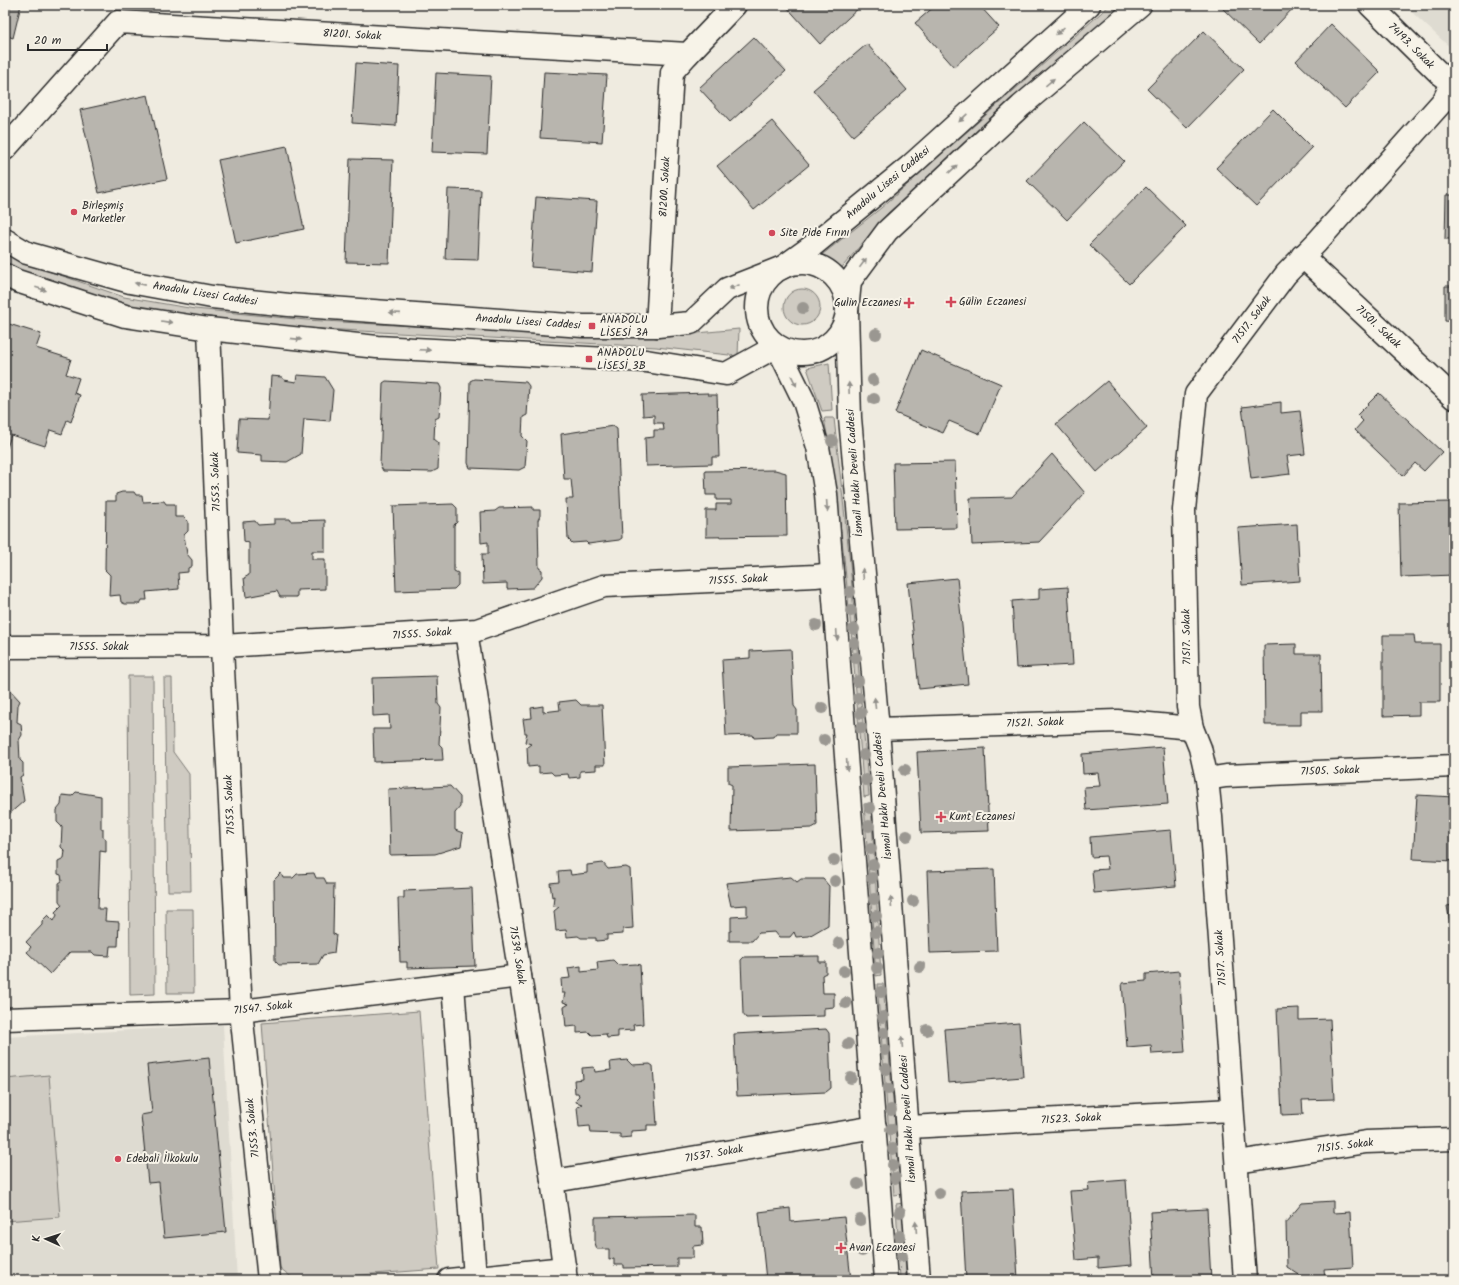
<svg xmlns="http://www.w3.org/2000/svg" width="1459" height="1285" font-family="Kalam,sans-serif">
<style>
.built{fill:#dedbd1}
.green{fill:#cfcbc2;stroke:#7d7b76}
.building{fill:#b8b5ae;stroke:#2b2b2b}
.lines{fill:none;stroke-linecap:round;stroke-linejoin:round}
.minor-casing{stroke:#2b2b2b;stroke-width:25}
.major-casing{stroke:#2b2b2b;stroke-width:25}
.minor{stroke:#f7f3e8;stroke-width:22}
.major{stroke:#f7f3e8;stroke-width:22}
.tree{fill:#9a9791}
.oneway{fill:#918f8a}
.poi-dot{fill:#d1495b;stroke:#f7f3e8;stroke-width:1.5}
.labels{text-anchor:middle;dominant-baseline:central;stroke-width:4;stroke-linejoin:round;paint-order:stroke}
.street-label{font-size:11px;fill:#2b2b2b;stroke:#f7f3e8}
.poi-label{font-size:11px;fill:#2b2b2b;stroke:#f7f3e8;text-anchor:start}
</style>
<rect width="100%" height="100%" fill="#efebe0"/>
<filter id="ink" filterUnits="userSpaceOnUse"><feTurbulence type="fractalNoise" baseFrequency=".025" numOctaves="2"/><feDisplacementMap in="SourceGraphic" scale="8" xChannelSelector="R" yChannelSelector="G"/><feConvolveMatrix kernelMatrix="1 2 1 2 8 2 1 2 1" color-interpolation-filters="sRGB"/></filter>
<g filter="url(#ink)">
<g class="built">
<path d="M 1404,5 L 1454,5 L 1454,51 Z"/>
<path d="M 223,1025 L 237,1280 L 5,1280 L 5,1037 Z"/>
</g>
<g class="green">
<path d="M 1110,5 L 1123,5 L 887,214 L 833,278 L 818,258 L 881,208 Z"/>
<path d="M 5,253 L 25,263 L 124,297 L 195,309 L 306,320 L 552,334 L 656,337 L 739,329 L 738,356 L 656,347 L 305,328 L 193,316 L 122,305 L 20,271 L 5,263 Z"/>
<circle cx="802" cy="307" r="18"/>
<path d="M 829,363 L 832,410 L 822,411 L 807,368 Z"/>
<path d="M 824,418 L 834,418 L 850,563 L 869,796 L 864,797 C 854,670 847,543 824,418 Z"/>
<path d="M 128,676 L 153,676 L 155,994 L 130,995 Z"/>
<path d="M 164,678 L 172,678 L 173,752 L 189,774 L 191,891 L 168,891 Z"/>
<path d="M 871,803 L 881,975 L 876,976 L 864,804 Z"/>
<path d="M 166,909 L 193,909 L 194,993 L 167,993 Z"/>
<path d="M 877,984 L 883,984 L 901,1194 L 894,1195 Z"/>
<path d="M 419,1011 L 439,1269 L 295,1280 L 280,1268 L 262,1023 Z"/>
<path d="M 49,1075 L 60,1217 L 5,1221 L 5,1079 Z"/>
<path d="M 903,1203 L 906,1280 L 900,1280 L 896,1204 Z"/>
</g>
<g class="building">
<path d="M 5,5 L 21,5 L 13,38 L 5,35 Z"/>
<path d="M 785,5 L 862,5 L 820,44 Z"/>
<path d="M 936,5 L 979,5 L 999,27 L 954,67 L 915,23 Z"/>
<path d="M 1219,5 L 1296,5 L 1259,44 Z"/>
<path d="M 1331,24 L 1380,72 L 1345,108 L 1296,61 Z"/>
<path d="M 1204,31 L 1244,69 L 1187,128 L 1147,89 Z"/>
<path d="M 754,37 L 786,71 L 730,122 L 699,88 Z"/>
<path d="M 867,44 L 907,90 L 853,136 L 813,90 Z"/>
<path d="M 356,63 L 399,66 L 396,126 L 352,123 Z"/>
<path d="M 544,72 L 607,75 L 602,142 L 540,138 Z"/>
<path d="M 436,73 L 491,76 L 487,154 L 432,152 Z"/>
<path d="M 148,95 L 167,179 L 99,193 L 80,110 Z"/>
<path d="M 1273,109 L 1312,148 L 1256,206 L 1216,168 Z"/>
<path d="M 772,121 L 809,165 L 754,210 L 717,166 Z"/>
<path d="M 1084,122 L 1124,161 L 1067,220 L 1027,181 Z"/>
<path d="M 287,146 L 304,229 L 236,243 L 218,160 Z"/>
<path d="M 350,159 L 393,160 L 389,263 L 346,262 Z"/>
<path d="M 1146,187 L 1186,226 L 1129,284 L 1089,245 Z"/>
<path d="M 448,189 L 481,190 L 478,260 L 445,259 Z"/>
<path d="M 1446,195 L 1454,195 L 1454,239 L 1445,239 Z"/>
<path d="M 536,197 L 597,201 L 592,272 L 531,267 Z"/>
<path d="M 1445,286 L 1454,286 L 1454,322 L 1445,321 Z"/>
<path d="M 9,324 L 41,334 L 36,348 L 71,359 L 66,374 L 79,378 L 74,393 L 80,395 L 71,422 L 67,420 L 62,434 L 50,430 L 45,446 L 11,435 L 7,448 L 5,447 L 5,335 Z"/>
<path d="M 921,350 L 1001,384 L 980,434 L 949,421 L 943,433 L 895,413 Z"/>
<path d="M 297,375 L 325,377 L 333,390 L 330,421 L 304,419 L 301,454 L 287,462 L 262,461 L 262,455 L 237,453 L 239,419 L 268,420 L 271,376 L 282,377 L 284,380 L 296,382 Z"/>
<path d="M 474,379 L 526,382 L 529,386 L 527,415 L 523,417 L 522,436 L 527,441 L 525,467 L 519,470 L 470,468 L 468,463 L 470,381 Z"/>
<path d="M 386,381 L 439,384 L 441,388 L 439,417 L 435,419 L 434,439 L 439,443 L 438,469 L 432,472 L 383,471 L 380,465 L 383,383 Z"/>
<path d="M 1107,381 L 1147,428 L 1097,472 L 1056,424 Z"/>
<path d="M 708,393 L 708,395 L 717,395 L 719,457 L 712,457 L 712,464 L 646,466 L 645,438 L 654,437 L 654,430 L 664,430 L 663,423 L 654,423 L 654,415 L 643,416 L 642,395 Z"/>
<path d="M 1379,393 L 1442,452 L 1424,471 L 1415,463 L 1403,476 L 1355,430 L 1363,421 L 1357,415 Z"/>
<path d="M 1281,402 L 1281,413 L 1300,411 L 1305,454 L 1287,456 L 1290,474 L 1251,479 L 1242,407 Z"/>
<path d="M 613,426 L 617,429 L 622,538 L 619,540 L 588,544 L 586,542 L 572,543 L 568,539 L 566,499 L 573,499 L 571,479 L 564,479 L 561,434 Z"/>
<path d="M 1052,454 L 1085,493 L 1039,542 L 972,545 L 970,498 L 1012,497 Z"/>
<path d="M 955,462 L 957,528 L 895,529 L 893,463 Z"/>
<path d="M 775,470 L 786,473 L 787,536 L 706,537 L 706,510 L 716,510 L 716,504 L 731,504 L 731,500 L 716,500 L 716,495 L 706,495 L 705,471 Z"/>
<path d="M 122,492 L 134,492 L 136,495 L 142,495 L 143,502 L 164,501 L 166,504 L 175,504 L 175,517 L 184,517 L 188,521 L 188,531 L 184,535 L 187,554 L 192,560 L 192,566 L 188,568 L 188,572 L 178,573 L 179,589 L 146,592 L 147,600 L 142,600 L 140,604 L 125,604 L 121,602 L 120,595 L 109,596 L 110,575 L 105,570 L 106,501 L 116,501 L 116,494 Z"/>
<path d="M 1452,502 L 1454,575 L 1401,577 L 1399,503 Z"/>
<path d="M 453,504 L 457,508 L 457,522 L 454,525 L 454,571 L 458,573 L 458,585 L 454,589 L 396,591 L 393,506 Z"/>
<path d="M 533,507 L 533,510 L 540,510 L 540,516 L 538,520 L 539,568 L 542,570 L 542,577 L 533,588 L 507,589 L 507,583 L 483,584 L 482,554 L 488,554 L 488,542 L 481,543 L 480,512 L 495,511 L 499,508 Z"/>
<path d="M 274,519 L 290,519 L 291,521 L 325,520 L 325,551 L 312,551 L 312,559 L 325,559 L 325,589 L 297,590 L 297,597 L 280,597 L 277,591 L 246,597 L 244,578 L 249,575 L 249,543 L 244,541 L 243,522 L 255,521 L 258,525 L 274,524 Z"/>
<path d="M 1297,524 L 1300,581 L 1242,585 L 1238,528 Z"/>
<path d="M 957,578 L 968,684 L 919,689 L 908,583 Z"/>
<path d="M 1068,587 L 1073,665 L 1016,668 L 1012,601 L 1039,599 L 1039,589 Z"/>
<path d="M 1383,635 L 1414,635 L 1415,644 L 1440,644 L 1440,702 L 1419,702 L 1419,715 L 1383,716 Z"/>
<path d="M 1296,644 L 1296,654 L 1321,654 L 1322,711 L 1301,711 L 1301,725 L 1265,725 L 1264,645 Z"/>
<path d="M 791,649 L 794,706 L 797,710 L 797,733 L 776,733 L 773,737 L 754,738 L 753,735 L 726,736 L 722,660 L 750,658 L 750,651 Z"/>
<path d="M 437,676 L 438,704 L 441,708 L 439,744 L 442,747 L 443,760 L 374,762 L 373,729 L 390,729 L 389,715 L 373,716 L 372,678 Z"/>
<path d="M 5,689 L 9,689 L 20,701 L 18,705 L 17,722 L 21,724 L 22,735 L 19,740 L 20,760 L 23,763 L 23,775 L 20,777 L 24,801 L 8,815 L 5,812 Z"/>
<path d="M 576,700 L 581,705 L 602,705 L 605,765 L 596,765 L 596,770 L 580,771 L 580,777 L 569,778 L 568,774 L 554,775 L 551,772 L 539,773 L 539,766 L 528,767 L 527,747 L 531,744 L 525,742 L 527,733 L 525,733 L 523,719 L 532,718 L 531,708 L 543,706 L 543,712 L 560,710 L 559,702 Z"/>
<path d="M 1163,747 L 1168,804 L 1086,810 L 1084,787 L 1100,786 L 1098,773 L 1083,774 L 1082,754 Z"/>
<path d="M 985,748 L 989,831 L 921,833 L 917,752 Z"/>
<path d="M 815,764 L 817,825 L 812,828 L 731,831 L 732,785 L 728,783 L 728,767 Z"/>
<path d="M 450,786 L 460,797 L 460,807 L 455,813 L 455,830 L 463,833 L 461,846 L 435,854 L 390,855 L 388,789 Z"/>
<path d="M 76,792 L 101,796 L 101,829 L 103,829 L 103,837 L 106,839 L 106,852 L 100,851 L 98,909 L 106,909 L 105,921 L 119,922 L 118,946 L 110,946 L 109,956 L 95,955 L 92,952 L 70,952 L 50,974 L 27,952 L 31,947 L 26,942 L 42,925 L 42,921 L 48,915 L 54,921 L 57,915 L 55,912 L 62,905 L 59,901 L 59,883 L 62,881 L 61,875 L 58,874 L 58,861 L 64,858 L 65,851 L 61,847 L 62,827 L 57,822 L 57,810 L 61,805 L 62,795 L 72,796 Z"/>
<path d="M 1417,795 L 1454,797 L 1454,861 L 1413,859 Z"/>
<path d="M 1171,830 L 1176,886 L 1094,893 L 1092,870 L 1108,869 L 1106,856 L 1091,857 L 1090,837 Z"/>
<path d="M 603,863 L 608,869 L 626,867 L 630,869 L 633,928 L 623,929 L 623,934 L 607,935 L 607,940 L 596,941 L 596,938 L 581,938 L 578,936 L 567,937 L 566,930 L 556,931 L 554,911 L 559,907 L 553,906 L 554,896 L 552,897 L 550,883 L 559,882 L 558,871 L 570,870 L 571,875 L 587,873 L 587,865 Z"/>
<path d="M 994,869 L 997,951 L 930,953 L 927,871 Z"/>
<path d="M 281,873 L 283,878 L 293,878 L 297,874 L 314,873 L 316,878 L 324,878 L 327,884 L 334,884 L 333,934 L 336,935 L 334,953 L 323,955 L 318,964 L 279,965 L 275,961 L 274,880 Z"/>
<path d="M 791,877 L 797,882 L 801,879 L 823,879 L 829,886 L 828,925 L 809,936 L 796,937 L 794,932 L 790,937 L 779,937 L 775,932 L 759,933 L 752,941 L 729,941 L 729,931 L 731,931 L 731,917 L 747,916 L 747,905 L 731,906 L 726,883 Z"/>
<path d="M 472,888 L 475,966 L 407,968 L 407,962 L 400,962 L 398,898 L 404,898 L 404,891 Z"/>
<path d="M 1454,905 L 1454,946 L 1447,906 Z"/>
<path d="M 819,956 L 819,962 L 826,962 L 826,973 L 822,975 L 823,993 L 834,993 L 834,1007 L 824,1008 L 824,1016 L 746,1018 L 743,1014 L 741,960 L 744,957 Z"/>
<path d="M 613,960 L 618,965 L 636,964 L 640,965 L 643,1024 L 633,1025 L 634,1030 L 618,1031 L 618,1037 L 607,1038 L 606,1034 L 592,1035 L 589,1032 L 577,1033 L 577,1026 L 566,1027 L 564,1007 L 569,1004 L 563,1002 L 565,993 L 562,993 L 561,979 L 570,978 L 568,968 L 581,966 L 581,972 L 598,970 L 597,962 Z"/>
<path d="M 1179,971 L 1185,1052 L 1152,1054 L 1151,1045 L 1127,1047 L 1122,983 L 1146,981 L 1146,974 Z"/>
<path d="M 1299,1008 L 1299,1020 L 1330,1019 L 1334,1099 L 1302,1100 L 1303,1114 L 1282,1115 L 1277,1009 Z"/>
<path d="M 1019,1023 L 1023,1077 L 948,1083 L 944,1029 Z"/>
<path d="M 826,1029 L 829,1033 L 831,1088 L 826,1092 L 737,1096 L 734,1034 Z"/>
<path d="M 209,1058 L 226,1232 L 164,1238 L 159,1182 L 148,1183 L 141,1115 L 152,1113 L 147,1065 Z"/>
<path d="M 627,1060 L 632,1065 L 650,1064 L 653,1066 L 657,1125 L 647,1125 L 647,1130 L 631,1131 L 631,1137 L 620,1138 L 620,1134 L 591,1133 L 590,1126 L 579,1127 L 577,1107 L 582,1104 L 576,1102 L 577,1098 L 579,1096 L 578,1093 L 575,1093 L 574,1080 L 583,1079 L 582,1068 L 594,1067 L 595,1072 L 611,1070 L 610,1062 Z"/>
<path d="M 1126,1180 L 1132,1265 L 1098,1268 L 1098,1258 L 1076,1260 L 1070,1191 L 1089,1190 L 1088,1183 Z"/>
<path d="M 1013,1189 L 1018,1280 L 966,1280 L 961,1191 Z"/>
<path d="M 1333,1201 L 1333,1213 L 1350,1212 L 1353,1267 L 1324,1269 L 1325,1280 L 1307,1280 L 1287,1267 L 1286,1222 L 1302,1203 Z"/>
<path d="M 790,1208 L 791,1222 L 844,1217 L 851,1280 L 766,1280 L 759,1212 Z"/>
<path d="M 1207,1209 L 1211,1280 L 1154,1280 L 1150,1212 Z"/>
<path d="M 695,1215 L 695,1227 L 702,1227 L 703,1245 L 693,1246 L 693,1258 L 677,1258 L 677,1267 L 624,1268 L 624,1265 L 614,1265 L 614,1259 L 609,1260 L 609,1249 L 597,1249 L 595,1243 L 595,1217 Z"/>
</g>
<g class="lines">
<defs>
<g id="minor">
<path d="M 1370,5 L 1439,73 L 1454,84"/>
<path d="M 5,149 L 118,22 L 688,54 L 735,5"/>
<path d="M 1302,256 L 1454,398"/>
<path d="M 847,311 L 850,418 L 878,729 L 919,1280"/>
<path d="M 657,326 L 672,72 L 688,54"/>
<path d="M 209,329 L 223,669 L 241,1011 L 269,1280"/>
<path d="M 777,346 L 804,401 L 818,447 L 826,494 L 886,1280"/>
<path d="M 466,631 L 552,1180 L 566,1280"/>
<path d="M 5,647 L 223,646 L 477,630 L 604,586 L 815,576 L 832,574"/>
<path d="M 878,729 L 1117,721 L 1192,728"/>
<path d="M 1207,779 L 1226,776 L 1454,766"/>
<path d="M 453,985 L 475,1277"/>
<path d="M 5,1019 L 241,1011 L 520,976"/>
<path d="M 909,1127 L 1232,1110"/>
<path d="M 1237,1162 L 1366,1142 L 1454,1139"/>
<path d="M 552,1180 L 566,1179 L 875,1127"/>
<path d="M 449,1280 L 565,1268"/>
<path d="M 1245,1280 L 1211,817 L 1207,779 L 1200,748 L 1192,728 L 1188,707 L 1184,510 L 1196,394 L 1286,274 L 1317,242 L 1444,100 L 1452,83"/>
</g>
<g id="major">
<path d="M 5,240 L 27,253 L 130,282 L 212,297 L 289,305 L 583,326 L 657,326 L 691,323 L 727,289 L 783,267 L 811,247 L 909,167 L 1089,5"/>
<circle cx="802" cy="308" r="45"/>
<path d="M 5,275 L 17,281 L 125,316 L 209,329 L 377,347 L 646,361 L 726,374 L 777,346"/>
<path d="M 847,311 L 850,281 L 887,231 L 1021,106 L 1140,5"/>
</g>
</defs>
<use href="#minor" class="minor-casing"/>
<use href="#major" class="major-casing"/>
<use href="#minor" class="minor"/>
<use href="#major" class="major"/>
</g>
<g class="tree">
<circle cx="803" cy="308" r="6"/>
<circle cx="876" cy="334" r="6"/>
<circle cx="873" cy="380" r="6"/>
<circle cx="874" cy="399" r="6"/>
<circle cx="832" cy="441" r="6"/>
<circle cx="850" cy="592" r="6"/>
<circle cx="851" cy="611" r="6"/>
<circle cx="816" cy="625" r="6"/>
<circle cx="854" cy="629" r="6"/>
<circle cx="854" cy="643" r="6"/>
<circle cx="856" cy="658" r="6"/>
<circle cx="858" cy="681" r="6"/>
<circle cx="858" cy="698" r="6"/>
<circle cx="822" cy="708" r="6"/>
<circle cx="861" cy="713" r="6"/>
<circle cx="861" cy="728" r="6"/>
<circle cx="824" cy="740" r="6"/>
<circle cx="864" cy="755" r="6"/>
<circle cx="905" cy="770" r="6"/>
<circle cx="866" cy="780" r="6"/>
<circle cx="870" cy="808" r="6"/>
<circle cx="869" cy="826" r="6"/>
<circle cx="907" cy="836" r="6"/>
<circle cx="871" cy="849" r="6"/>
<circle cx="834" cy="860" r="6"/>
<circle cx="873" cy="865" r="6"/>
<circle cx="872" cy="878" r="6"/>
<circle cx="835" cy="881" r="6"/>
<circle cx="874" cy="899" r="6"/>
<circle cx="913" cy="901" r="6"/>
<circle cx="876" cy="916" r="6"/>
<circle cx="876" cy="932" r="6"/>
<circle cx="839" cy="943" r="6"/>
<circle cx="878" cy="953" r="6"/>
<circle cx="920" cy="967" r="6"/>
<circle cx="877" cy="968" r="6"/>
<circle cx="844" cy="971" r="6"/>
<circle cx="881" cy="992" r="6"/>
<circle cx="846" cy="1003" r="6"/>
<circle cx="883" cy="1017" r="6"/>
<circle cx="927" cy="1030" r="6"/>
<circle cx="884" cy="1033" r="6"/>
<circle cx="848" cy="1044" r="6"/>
<circle cx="885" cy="1050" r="6"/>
<circle cx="886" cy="1069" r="6"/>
<circle cx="851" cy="1078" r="6"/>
<circle cx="888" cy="1089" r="6"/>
<circle cx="891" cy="1110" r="6"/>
<circle cx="891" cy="1129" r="6"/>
<circle cx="893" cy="1149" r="6"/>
<circle cx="893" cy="1165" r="6"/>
<circle cx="895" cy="1178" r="6"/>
<circle cx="858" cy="1184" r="6"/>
<circle cx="939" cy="1193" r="6"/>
<circle cx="900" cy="1212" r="6"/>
<circle cx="860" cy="1220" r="6"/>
<circle cx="900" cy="1236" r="6"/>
<circle cx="862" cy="1251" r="6"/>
<circle cx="902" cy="1256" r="6"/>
</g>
<defs><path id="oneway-solid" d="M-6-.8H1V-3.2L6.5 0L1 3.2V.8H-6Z"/></defs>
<g class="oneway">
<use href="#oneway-solid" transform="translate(1060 31) rotate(138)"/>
<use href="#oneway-solid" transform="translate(1050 82) rotate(-40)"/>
<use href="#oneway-solid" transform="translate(963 118) rotate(137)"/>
<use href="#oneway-solid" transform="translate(953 169) rotate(-43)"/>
<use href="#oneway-solid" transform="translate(863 263) rotate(-54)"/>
<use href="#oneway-solid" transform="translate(140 284) rotate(-169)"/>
<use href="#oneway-solid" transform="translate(734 287) rotate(159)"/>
<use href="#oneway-solid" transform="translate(41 289) rotate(18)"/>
<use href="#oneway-solid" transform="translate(395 313) rotate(-176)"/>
<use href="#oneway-solid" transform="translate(167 322) rotate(9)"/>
<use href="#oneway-solid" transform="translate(296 339) rotate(6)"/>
<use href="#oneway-solid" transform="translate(425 350) rotate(3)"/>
<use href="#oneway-solid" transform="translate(794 381) rotate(63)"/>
<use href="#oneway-solid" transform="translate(849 388) rotate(-92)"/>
<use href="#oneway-solid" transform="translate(827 506) rotate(86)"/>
<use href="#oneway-solid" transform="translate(863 574) rotate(-95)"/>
<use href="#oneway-solid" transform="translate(837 635) rotate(86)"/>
<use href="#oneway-solid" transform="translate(875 703) rotate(-95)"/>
<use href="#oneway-solid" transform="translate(847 765) rotate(86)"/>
<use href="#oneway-solid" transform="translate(891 902) rotate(-95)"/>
<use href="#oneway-solid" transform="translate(902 1042) rotate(-94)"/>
<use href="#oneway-solid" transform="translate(916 1227) rotate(-94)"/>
</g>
</g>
<g class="poi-dot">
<circle cx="74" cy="212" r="4"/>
<circle cx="772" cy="233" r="4"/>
<path d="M949 296h4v4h4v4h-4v4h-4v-4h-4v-4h4z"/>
<path d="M907 297h4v4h4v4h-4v4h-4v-4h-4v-4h4z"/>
<rect x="588" y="322" width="8" height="8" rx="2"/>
<rect x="585" y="355" width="8" height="8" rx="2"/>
<path d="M939 811h4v4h4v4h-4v4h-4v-4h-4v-4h4z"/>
<circle cx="118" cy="1159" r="4"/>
<path d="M839 1242h4v4h4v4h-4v4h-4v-4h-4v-4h4z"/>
</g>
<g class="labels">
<g class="street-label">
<text transform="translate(352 35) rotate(3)">81201. Sokak</text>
<text transform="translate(1411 46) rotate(45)">74193. Sokak</text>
<text transform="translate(888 183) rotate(-40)">Anadolu Lisesi Caddesi</text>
<text transform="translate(665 187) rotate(-87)">81200. Sokak</text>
<text transform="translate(205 294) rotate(9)">Anadolu Lisesi Caddesi</text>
<text transform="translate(1252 320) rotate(-53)">71517. Sokak</text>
<text transform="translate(528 322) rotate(4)">Anadolu Lisesi Caddesi</text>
<text transform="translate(1378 327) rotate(43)">71501. Sokak</text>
<text transform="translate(855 473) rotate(-94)">İsmail Hakkı Develi Caddesi</text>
<text transform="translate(216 482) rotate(-92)">71553. Sokak</text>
<text transform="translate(738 580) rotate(-3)">71555. Sokak</text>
<text transform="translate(422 634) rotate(-4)">71555. Sokak</text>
<text transform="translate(1187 637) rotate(-91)">71517. Sokak</text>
<text x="99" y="647">71555. Sokak</text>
<text transform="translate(1035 723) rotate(-2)">71521. Sokak</text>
<text transform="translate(1330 771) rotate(-2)">71505. Sokak</text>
<text transform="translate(883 796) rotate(-95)">İsmail Hakkı Develi Caddesi</text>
<text transform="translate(230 805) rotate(-93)">71553. Sokak</text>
<text transform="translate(517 955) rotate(81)">71539. Sokak</text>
<text transform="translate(1221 958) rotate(-94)">71517. Sokak</text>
<text transform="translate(263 1008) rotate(-6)">71547. Sokak</text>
<text transform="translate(908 1119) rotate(-94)">İsmail Hakkı Develi Caddesi</text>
<text transform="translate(1071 1119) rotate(-3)">71523. Sokak</text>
<text transform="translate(253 1128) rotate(-96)">71553. Sokak</text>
<text transform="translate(1345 1146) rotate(-7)">71515. Sokak</text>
<text transform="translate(714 1154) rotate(-10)">71537. Sokak</text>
</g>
<g class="poi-label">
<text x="82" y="206">Birleşmiş<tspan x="82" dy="13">Marketler</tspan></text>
<text x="780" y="233">Site Pide Fırını</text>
<text x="959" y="302">Gülin Eczanesi</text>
<text x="901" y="303" text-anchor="end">Gulin Eczanesi</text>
<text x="600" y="320">ANADOLU<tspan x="600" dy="13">LİSESİ 3A</tspan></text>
<text x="597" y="353">ANADOLU<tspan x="597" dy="13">LİSESİ 3B</tspan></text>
<text x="949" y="817">Kunt Eczanesi</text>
<text x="126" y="1159">Edebali İlkokulu</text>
<text x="849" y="1248">Avan Eczanesi</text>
</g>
</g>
<rect width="1459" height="1285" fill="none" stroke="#f7f3e8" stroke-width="20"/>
<rect x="10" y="10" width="1439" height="1265" fill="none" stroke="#2b2b2b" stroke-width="1.5" filter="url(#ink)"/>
<g transform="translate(46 1239) rotate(273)" stroke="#f7f3e8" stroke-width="3" paint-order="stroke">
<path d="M0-3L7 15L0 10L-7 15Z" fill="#2b2b2b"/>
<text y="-6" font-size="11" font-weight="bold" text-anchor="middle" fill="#2b2b2b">K</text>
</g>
<path d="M28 44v6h79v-6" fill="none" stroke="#2b2b2b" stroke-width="2"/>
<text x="34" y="44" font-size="12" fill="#2b2b2b" stroke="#f7f3e8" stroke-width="3" paint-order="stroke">20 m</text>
</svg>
